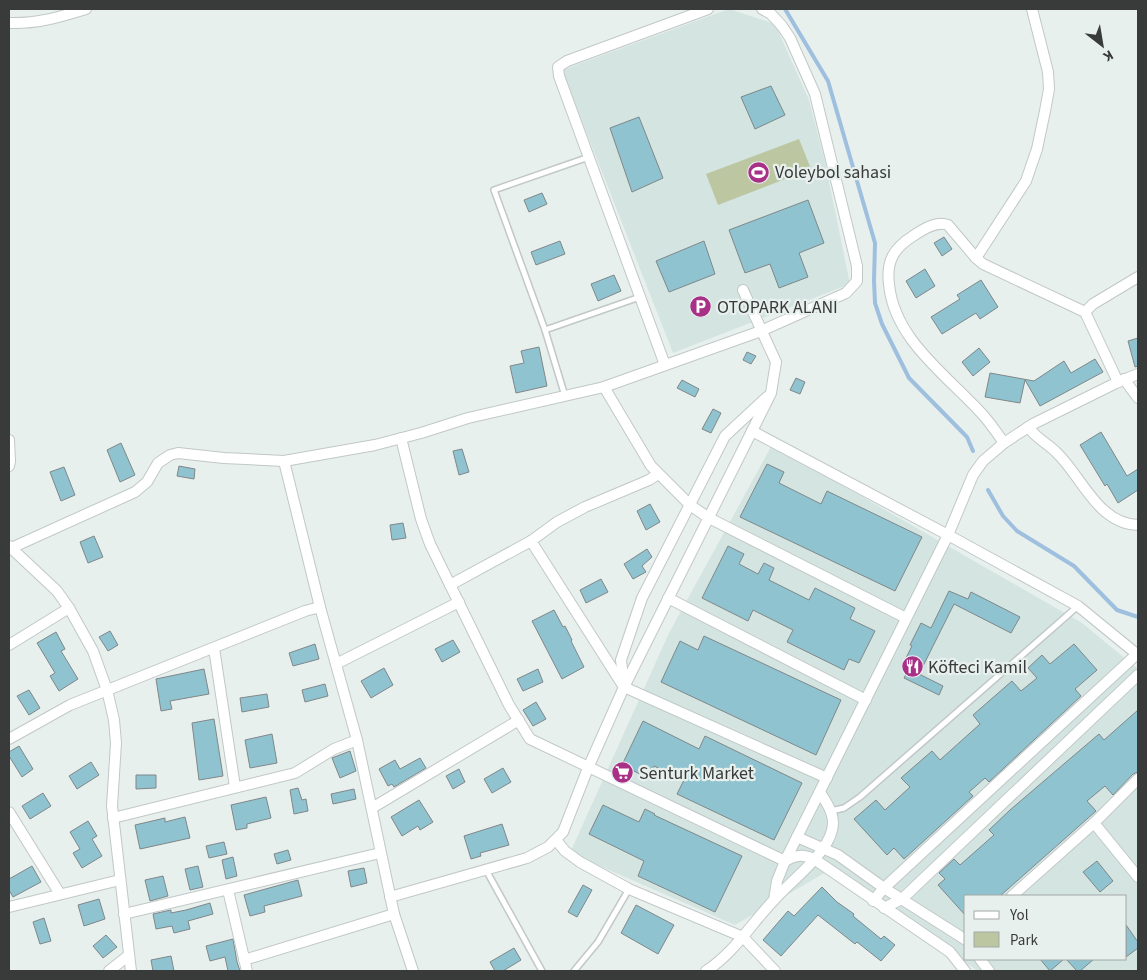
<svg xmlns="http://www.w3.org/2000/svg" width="1147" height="980" font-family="'Source Sans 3',sans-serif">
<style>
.built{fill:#d3e4e1;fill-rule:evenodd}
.green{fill:#bcc7a1}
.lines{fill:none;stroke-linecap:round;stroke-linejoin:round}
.stream{stroke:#9ebfde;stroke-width:4}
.building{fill:#8fc3d0;stroke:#808789}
.service-casing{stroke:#c1c8c7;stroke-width:8}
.minor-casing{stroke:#c1c8c7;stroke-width:12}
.service{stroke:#fff;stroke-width:5}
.minor{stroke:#fff;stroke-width:10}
.labels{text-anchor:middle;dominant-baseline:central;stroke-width:4.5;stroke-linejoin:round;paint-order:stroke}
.poi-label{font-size:18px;fill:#383b3a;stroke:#e8f0ee;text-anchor:start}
</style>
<rect width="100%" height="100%" fill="#e8f0ee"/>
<g class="built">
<path d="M 729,9 L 775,24 L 809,100 L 825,162 L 850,284 L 673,353 L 562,70 Z"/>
<path d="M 772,445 L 1082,623 L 1138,669 L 1138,971 L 978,971 L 828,871 L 735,925 L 570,853 L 669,633 ZM 966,896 L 1126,896 L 1126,959 L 966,959 Z"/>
</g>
<path class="green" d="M 799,139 L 811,169 L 718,205 L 706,174 Z"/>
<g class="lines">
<g class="stream">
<path d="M 785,9 L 828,81 L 875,243 L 874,281 L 875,303 L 882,324 L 909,378 L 967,437 L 973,451"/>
<path d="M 988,490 L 1003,516 L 1017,531 L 1074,566 L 1117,610 L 1138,617"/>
</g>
</g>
<g class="building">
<path d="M 771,86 L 785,115 L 755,129 L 741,97 Z"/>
<path d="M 639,117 L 663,178 L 632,192 L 610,128 Z"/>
<path d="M 542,193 L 547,204 L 529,212 L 524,200 Z"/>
<path d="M 808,200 L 824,243 L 799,253 L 808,277 L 779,288 L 770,264 L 745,273 L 729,230 Z"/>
<path d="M 944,237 L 952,249 L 942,256 L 934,243 Z"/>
<path d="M 560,241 L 565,254 L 536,265 L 531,252 Z"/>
<path d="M 704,241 L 715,274 L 669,292 L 656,261 Z"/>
<path d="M 925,269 L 935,286 L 916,298 L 906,281 Z"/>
<path d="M 614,275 L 621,291 L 598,301 L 591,284 Z"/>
<path d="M 981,280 L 998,307 L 980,319 L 976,313 L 942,334 L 931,317 L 960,299 L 957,295 Z"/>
<path d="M 1138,338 L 1138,366 L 1135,367 L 1128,341 Z"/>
<path d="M 539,347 L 547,386 L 516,393 L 510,366 L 524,363 L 521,351 Z"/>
<path d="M 979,348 L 990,362 L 973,376 L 962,362 Z"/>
<path d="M 747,352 L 756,356 L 751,364 L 743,360 Z"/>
<path d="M 1095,359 L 1103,372 L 1040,406 L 1025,380 L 1020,403 L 985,397 L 990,373 L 1034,381 L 1064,361 L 1071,373 Z"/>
<path d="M 796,378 L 805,382 L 800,394 L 790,390 Z"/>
<path d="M 682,380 L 699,389 L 695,397 L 677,388 Z"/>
<path d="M 713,409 L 721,413 L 711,433 L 702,429 Z"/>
<path d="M 1101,432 L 1127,476 L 1138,469 L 1138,490 L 1118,503 L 1107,484 L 1105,486 L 1080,445 Z"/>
<path d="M 121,443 L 135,475 L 120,482 L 107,450 Z"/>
<path d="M 462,449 L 469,472 L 459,475 L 453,451 Z"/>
<path d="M 767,464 L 784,472 L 779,483 L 821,504 L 827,491 L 922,537 L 895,591 L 740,517 Z"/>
<path d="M 179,466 L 195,469 L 194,479 L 177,476 Z"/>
<path d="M 64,467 L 75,495 L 61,501 L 50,472 Z"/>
<path d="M 650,504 L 660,522 L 646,530 L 637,511 Z"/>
<path d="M 403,523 L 406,538 L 392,540 L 390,525 Z"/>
<path d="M 94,536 L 103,557 L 88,563 L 80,542 Z"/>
<path d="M 728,546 L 744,554 L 739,564 L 758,574 L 764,563 L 774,568 L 769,580 L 809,600 L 815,588 L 855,608 L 850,619 L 875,631 L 859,663 L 849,659 L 844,670 L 787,642 L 793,630 L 753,610 L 748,621 L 702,598 Z"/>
<path d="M 647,549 L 652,557 L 642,566 L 646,572 L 633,579 L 624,564 Z"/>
<path d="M 601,579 L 608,592 L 586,603 L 580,590 Z"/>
<path d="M 949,591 L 968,599 L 971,592 L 1020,617 L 1011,633 L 954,604 L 919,674 L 943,686 L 939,695 L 904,678 L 910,667 L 903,664 L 912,646 L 910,645 L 921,623 L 931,628 Z"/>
<path d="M 554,610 L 563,627 L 565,626 L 572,640 L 571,641 L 584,667 L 562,679 L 532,621 Z"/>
<path d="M 110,631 L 118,645 L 108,651 L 99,637 Z"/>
<path d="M 56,632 L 65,649 L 61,651 L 78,679 L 59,691 L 50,676 L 55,673 L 37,643 Z"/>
<path d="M 704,636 L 841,700 L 816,755 L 661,682 L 680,641 L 698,650 Z"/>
<path d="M 453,640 L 460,652 L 442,662 L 435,649 Z"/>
<path d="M 315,644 L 319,659 L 293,666 L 289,653 Z"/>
<path d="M 1074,644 L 1097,670 L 1075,689 L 1081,696 L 989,782 L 985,778 L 969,792 L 973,796 L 904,859 L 894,848 L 887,855 L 854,819 L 876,800 L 885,810 L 910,787 L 901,778 L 932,751 L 940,760 L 980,724 L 973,715 L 1012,681 L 1021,691 L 1037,678 L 1028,668 L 1042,655 L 1050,664 Z"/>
<path d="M 384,668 L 393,685 L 371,698 L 361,681 Z"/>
<path d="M 204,669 L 209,694 L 170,701 L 172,709 L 161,711 L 156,679 Z"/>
<path d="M 538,669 L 543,682 L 523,691 L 517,679 Z"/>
<path d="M 325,684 L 328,696 L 305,702 L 302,690 Z"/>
<path d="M 29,690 L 40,708 L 29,715 L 17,696 Z"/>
<path d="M 267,694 L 269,707 L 242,712 L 240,698 Z"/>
<path d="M 536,702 L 546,719 L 533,726 L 523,710 Z"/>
<path d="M 1138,710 L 1138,772 L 1133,774 L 1113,795 L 1105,786 L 1087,801 L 1096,811 L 1000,896 L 966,896 L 966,916 L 938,885 L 945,879 L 939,873 L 954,859 L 960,865 L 994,835 L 989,830 L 1010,810 L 1099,734 L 1104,740 Z"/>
<path d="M 214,719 L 223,776 L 199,780 L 192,723 Z"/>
<path d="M 643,721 L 699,749 L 705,736 L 802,783 L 774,840 L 677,794 L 684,780 L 654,766 L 648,778 L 622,765 Z"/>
<path d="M 272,734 L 277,763 L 250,768 L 245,740 Z"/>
<path d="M 19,746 L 33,769 L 22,777 L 9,756 L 9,752 Z"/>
<path d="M 350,751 L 356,771 L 340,778 L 332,758 Z"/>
<path d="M 420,758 L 426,768 L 394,787 L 392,784 L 388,786 L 379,769 L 395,760 L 400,769 Z"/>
<path d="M 91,762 L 99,775 L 77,789 L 69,776 Z"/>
<path d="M 503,768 L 511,782 L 492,793 L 484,779 Z"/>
<path d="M 459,769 L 465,782 L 453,789 L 446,776 Z"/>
<path d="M 136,775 L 156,775 L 156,788 L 136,789 Z"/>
<path d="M 298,788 L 302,800 L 306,799 L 308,811 L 294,814 L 290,790 Z"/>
<path d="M 354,789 L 356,799 L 333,804 L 331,794 Z"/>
<path d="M 43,793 L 51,806 L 30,819 L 22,806 Z"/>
<path d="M 266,797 L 271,818 L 247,824 L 247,828 L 236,830 L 231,805 Z"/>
<path d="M 419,800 L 433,822 L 420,830 L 418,826 L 402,836 L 391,817 Z"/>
<path d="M 603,805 L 639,822 L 645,809 L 655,814 L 654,815 L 742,856 L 715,912 L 638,876 L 644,861 L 589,834 Z"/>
<path d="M 185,817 L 190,838 L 140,849 L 135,825 L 165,818 L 165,822 Z"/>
<path d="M 88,821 L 97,836 L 92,839 L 102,856 L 82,868 L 73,853 L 80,849 L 70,832 Z"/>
<path d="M 502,824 L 509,845 L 480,853 L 481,856 L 471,859 L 464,836 Z"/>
<path d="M 224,842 L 227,854 L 209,858 L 206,846 Z"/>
<path d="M 288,850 L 291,860 L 277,864 L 274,854 Z"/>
<path d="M 233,857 L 237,876 L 226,879 L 222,860 Z"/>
<path d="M 1097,861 L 1113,881 L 1100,892 L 1083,872 Z"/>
<path d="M 32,866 L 41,882 L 13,897 L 9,890 L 9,879 Z"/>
<path d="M 198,866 L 203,887 L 190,890 L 185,869 Z"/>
<path d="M 364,868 L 367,883 L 351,887 L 348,871 Z"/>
<path d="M 163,876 L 168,896 L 150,901 L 145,880 Z"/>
<path d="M 298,880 L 302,896 L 264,906 L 265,912 L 250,916 L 244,895 Z"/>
<path d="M 583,885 L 592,890 L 577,917 L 568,912 Z"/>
<path d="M 822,887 L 837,902 L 854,914 L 853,916 L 881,939 L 884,936 L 895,945 L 881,961 L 857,942 L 855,944 L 818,915 L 781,956 L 763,940 L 788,911 L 794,916 Z"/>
<path d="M 99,899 L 105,919 L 84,926 L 78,905 Z"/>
<path d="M 210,903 L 213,914 L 188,921 L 190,929 L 174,933 L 172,926 L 156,929 L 153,914 L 171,910 L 171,913 L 186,910 Z"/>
<path d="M 636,905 L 674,925 L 658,954 L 621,933 Z"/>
<path d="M 44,918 L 51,941 L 40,944 L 33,922 Z"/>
<path d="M 1126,925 L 1138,942 L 1138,948 L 1126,957 Z"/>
<path d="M 106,935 L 117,947 L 103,958 L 93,946 Z"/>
<path d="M 233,939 L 237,962 L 240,971 L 228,971 L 225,957 L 210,961 L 206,946 Z"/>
<path d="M 514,948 L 521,960 L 503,971 L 495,971 L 490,962 Z"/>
<path d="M 171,956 L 174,971 L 153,971 L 151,960 Z"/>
<path d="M 1040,959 L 1064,959 L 1050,971 Z"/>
<path d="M 1066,959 L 1094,959 L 1080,971 L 1077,971 Z"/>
</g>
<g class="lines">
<defs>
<g id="service">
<path d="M 545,330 L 640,297"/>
<path d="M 565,396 L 545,330 L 494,190 L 589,157"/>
<path d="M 831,811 L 844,808 L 860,797 L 1078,606"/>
<path d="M 486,870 L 542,971"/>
<path d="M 574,971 L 598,942 L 629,889"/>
</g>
<g id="minor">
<path d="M 9,23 C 37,24 60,17 86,9"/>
<path d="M 976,258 L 1026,181 L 1037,149 L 1045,111 L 1049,89 L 1048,72 L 1032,9"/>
<path d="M 665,365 L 559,76 L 558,67 L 567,61 L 708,9"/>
<path d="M 1124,379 L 1138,398"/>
<path d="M 1118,382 L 1085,312 L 1093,304 L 1138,277"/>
<path d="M 604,387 L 651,466 L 690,505 L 709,518 L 906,618"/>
<path d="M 1028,427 C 1037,439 1047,443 1057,453 C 1082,477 1098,524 1138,525"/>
<path d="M 752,431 L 948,535 L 1078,606 L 1138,655"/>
<path d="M 401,438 L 421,519 L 430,544 L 509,705 L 530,739 L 785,861 C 796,855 803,854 814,859 L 950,952 L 965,971"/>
<path d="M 9,440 L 10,461 L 9,466"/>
<path d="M 1004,443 C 997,433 991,424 983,415 C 948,376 894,340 889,284 C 886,261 894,248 913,236 C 922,230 937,220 948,225 L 976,258 L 983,264 L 1085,312"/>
<path d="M 284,461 L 320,607"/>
<path d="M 531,541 L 622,684"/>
<path d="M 9,546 L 57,591 L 69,608 L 93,651 L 107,690 L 114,720 L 116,743 L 112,806 L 131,971"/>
<path d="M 9,549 L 135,492 L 147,482 L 158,463 L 170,455 L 178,453 L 224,458 L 284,461 L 375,445 L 421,433 L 468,418 L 604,387 L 761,331 L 846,293 L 857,281 L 857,266 L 815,94 L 790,38 L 782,26 L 771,14 L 762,9"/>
<path d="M 450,585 L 531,541 L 557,522 L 585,507 L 649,480 L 658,474"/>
<path d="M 668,598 L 866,700"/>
<path d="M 9,645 L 69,608"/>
<path d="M 214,648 L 235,787"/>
<path d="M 336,664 L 459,602"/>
<path d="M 624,686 L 621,660 L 642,598 L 725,436 L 767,397"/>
<path d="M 624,687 L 827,778"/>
<path d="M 9,739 L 70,705 L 305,611 L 320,607 L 357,740"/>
<path d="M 372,808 L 519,720"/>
<path d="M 9,812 L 60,894"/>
<path d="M 113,818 L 295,773 L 334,749 L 357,740 L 394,914 L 413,971"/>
<path d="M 1094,823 L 1138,877"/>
<path d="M 797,837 L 838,855 L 884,888 L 966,940"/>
<path d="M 556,840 L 565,851 L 580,862 L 629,889 L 743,937 L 775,971"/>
<path d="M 228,890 L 247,971"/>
<path d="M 1012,896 L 1094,823 L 1138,779"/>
<path d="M 390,897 L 527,858 L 548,847 L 563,832 L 588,768 L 624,687 L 771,393 L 776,362 L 743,290"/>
<path d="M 774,900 L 777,881 L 785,861 L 948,535 L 973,475 L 983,461 L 1004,443 L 1033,424 L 1116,383 L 1138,374"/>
<path d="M 873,901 L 884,888 L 1137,654"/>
<path d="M 9,907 L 120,880"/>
<path d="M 884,908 L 902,899 L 1138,675"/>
<path d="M 124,914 L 380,853"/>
<path d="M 980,959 L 989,971"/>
<path d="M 244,960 L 394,914"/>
<path d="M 109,971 L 129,955"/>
<path d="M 706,971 C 734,953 751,924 774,900 C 790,882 827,854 832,830 C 836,815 827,804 820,792"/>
</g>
</defs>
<use href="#service" class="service-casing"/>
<use href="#minor" class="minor-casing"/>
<use href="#service" class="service"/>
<use href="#minor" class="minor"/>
</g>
<defs>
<symbol id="stadium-disc" viewBox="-11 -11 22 22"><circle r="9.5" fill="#a83087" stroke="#e8f0ee"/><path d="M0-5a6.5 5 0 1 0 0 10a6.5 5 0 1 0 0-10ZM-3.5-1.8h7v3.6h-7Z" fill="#fff"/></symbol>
<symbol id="parking-disc" viewBox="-11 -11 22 22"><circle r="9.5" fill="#a83087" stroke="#e8f0ee"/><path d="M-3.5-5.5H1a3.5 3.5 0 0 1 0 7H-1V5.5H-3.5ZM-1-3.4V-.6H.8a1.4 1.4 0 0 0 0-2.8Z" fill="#fff"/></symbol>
<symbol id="restaurant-disc" viewBox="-11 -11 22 22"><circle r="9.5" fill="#a83087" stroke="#e8f0ee"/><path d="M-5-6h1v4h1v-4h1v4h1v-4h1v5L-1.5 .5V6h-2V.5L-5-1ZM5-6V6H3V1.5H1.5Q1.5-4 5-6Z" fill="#fff"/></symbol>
<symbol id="supermarket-disc" viewBox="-11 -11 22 22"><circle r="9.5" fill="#a83087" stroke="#e8f0ee"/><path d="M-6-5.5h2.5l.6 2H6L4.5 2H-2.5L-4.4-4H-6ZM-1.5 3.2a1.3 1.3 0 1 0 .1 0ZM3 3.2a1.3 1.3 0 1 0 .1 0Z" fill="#fff"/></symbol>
</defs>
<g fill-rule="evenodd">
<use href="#stadium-disc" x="746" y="160" width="25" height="25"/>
<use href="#parking-disc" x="688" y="294" width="25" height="25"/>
<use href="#restaurant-disc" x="900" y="654" width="25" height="25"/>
<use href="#supermarket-disc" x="610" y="760" width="25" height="25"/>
</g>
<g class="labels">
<g class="poi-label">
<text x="775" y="172">Voleybol sahasi</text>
<text x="717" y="307">OTOPARK ALANI</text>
<text x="928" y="667">Köfteci Kamil</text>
<text x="639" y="773">Senturk Market</text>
</g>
</g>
<rect width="1147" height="980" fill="none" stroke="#383b3a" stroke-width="20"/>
<rect x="964" y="895" width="162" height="65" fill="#e8f0ee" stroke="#a2a8a6"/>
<rect x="974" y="911" width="25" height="8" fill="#ffffff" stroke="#a2a8a6"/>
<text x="1010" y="920" font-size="15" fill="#383b3a">Yol</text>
<rect x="974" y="932" width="25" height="15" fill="#bcc7a1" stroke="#a2a8a6"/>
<text x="1010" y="945" font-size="15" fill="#383b3a">Park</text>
<g transform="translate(1102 45) rotate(149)" stroke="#e8f0ee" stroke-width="4" paint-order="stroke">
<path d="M0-4L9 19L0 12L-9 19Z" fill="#383b3a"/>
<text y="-8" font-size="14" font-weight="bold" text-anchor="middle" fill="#383b3a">K</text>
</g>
</svg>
